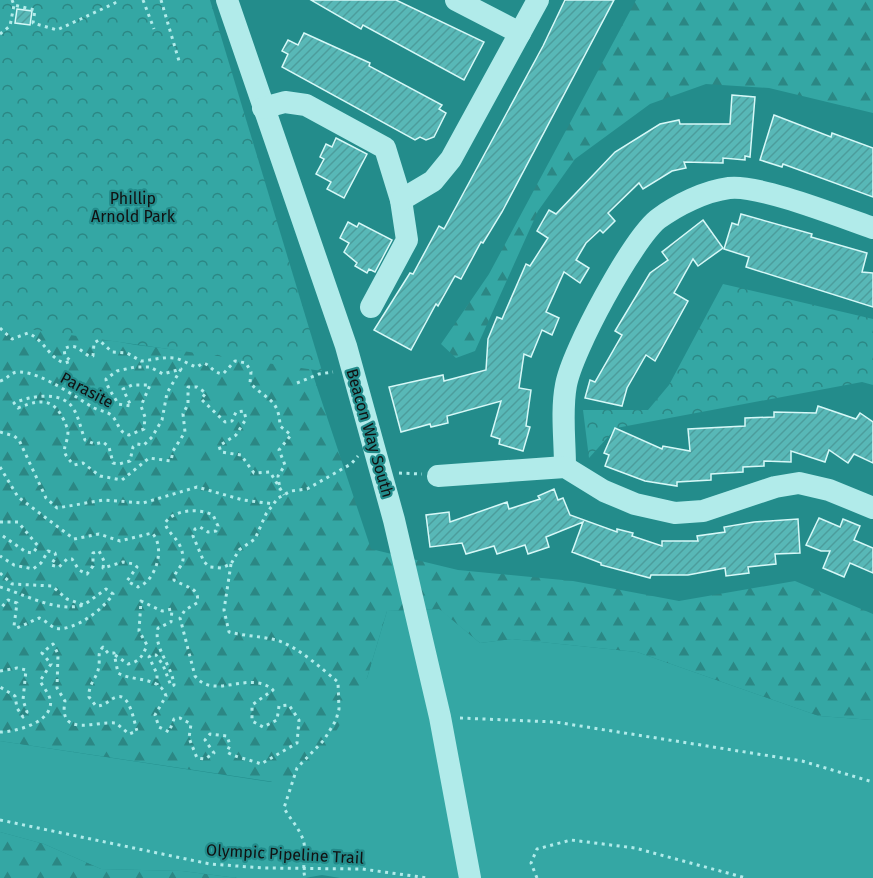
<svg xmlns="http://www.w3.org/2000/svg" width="873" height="878" font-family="'Fira Sans',sans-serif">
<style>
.grass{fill:#34a7a4}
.forest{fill:url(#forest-firs)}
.park{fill:url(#park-crowns)}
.building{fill:url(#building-hatch);stroke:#d6f8f7;stroke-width:1.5}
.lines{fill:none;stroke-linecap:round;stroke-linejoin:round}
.path{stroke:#b1ebea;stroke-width:3;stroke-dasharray:3 4.5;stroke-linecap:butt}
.minor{stroke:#b1ebea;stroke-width:22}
.labels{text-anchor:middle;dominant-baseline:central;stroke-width:4.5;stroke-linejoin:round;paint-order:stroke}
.park-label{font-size:16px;fill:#111;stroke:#238c8b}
.street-label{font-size:16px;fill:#111;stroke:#238c8b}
</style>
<defs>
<pattern id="forest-firs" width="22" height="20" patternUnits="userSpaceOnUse" patternTransform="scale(1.5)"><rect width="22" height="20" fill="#34a7a4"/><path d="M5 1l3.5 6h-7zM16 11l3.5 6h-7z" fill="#2b8784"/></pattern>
<pattern id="park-crowns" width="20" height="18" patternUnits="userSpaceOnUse" patternTransform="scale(1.5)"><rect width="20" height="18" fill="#34a7a4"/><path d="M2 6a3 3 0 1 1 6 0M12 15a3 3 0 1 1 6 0" fill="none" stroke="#2b8784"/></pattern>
<pattern id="building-hatch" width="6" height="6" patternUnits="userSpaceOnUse" patternTransform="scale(1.5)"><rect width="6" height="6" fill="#58b8b7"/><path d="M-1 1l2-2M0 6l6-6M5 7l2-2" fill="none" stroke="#4c9d9c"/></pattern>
</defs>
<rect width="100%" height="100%" fill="#238c8b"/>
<path class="grass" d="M 440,609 L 480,643 L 512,639 L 637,652 L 819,716 L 873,720 L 873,878 L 340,878 L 322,875 L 305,878 L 237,878 L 182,871 L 101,869 L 44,844 L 0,832 L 0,741 L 271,782 L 367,678 L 387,611 Z"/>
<g class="forest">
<path d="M 636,0 L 873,0 L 873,113 L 769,88 L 706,84 L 650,104 L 575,159 L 538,211 L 475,351 L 456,358 L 441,344 L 489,274 Z"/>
<path d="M 0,320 L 136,345 L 310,366 L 371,549 L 458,570 L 573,581 L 679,601 L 795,581 L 873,614 L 873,720 L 819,716 L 637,652 L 512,639 L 480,643 L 439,609 L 387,611 L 367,678 L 327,747 L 288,784 L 0,741 Z"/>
<path d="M 0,832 L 44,844 L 101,869 L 182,871 L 237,878 L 0,878 Z"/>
</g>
<g class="park">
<path d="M 0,0 L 210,0 L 322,371 L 0,325 Z"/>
<path d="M 723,284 L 873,319 L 873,385 L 862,382 L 616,428 L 589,458 L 583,410 L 648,410 L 669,385 Z"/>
</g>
<g class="building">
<path d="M 311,0 L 396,0 L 484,42 L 464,80 L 363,25 L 361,29 Z"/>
<path d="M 565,0 L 614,0 L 502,212 L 483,243 L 481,242 L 461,279 L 455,276 L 438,306 L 436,304 L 411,350 L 374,330 L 410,273 L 413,274 L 439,226 L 444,229 L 543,46 Z"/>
<path d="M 17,9 L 32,11 L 30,25 L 15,23 Z"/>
<path d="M 304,33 L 370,63 L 369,66 L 442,105 L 439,109 L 446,113 L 434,137 L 426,140 L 420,137 L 415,140 L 282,67 L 288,54 L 282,51 L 288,40 L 298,45 Z"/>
<path d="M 732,95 L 755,97 L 750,157 L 745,156 L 745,160 L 723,158 L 723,163 L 684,162 L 686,168 L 672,171 L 643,189 L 639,183 L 608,213 L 615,221 L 603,233 L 600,230 L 586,243 L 576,260 L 589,268 L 580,283 L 564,272 L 546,312 L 559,318 L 552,335 L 542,330 L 531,357 L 524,354 L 519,388 L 531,390 L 526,426 L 530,427 L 523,451 L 499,444 L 500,439 L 491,436 L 501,401 L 447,416 L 448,423 L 431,427 L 430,424 L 401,432 L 389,387 L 443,375 L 444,381 L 486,370 L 488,339 L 497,317 L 502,319 L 526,264 L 530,266 L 548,238 L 537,231 L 549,210 L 556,214 L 615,152 L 660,124 L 679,120 L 680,124 L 730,124 Z"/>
<path d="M 774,115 L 831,137 L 832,133 L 873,148 L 873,197 L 783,164 L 782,167 L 760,160 Z"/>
<path d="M 336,138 L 367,154 L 344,198 L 327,189 L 331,182 L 316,174 L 324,159 L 320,157 L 326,144 L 332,147 Z"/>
<path d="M 741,214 L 812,234 L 811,237 L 867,253 L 862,272 L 873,273 L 873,307 L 746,267 L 749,257 L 724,249 L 732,223 L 738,225 Z"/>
<path d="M 703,220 L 723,248 L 698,266 L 693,259 L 674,293 L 688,301 L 655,361 L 646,355 L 627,388 L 622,406 L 585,398 L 590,380 L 595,382 L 622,335 L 615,331 L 650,273 L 668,260 L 662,252 Z"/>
<path d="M 348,222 L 357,227 L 359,223 L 392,240 L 375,272 L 369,269 L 367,273 L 355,266 L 357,263 L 344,252 L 349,243 L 340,238 Z"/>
<path d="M 818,406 L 856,419 L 860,413 L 873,422 L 873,463 L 854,454 L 848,463 L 829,450 L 825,462 L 791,451 L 791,462 L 764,461 L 764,466 L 743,467 L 743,472 L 711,474 L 711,480 L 677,482 L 677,486 L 645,481 L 605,466 L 609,455 L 604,453 L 615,428 L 662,449 L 663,446 L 690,451 L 688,429 L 745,426 L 745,418 L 774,417 L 774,412 L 816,413 Z"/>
<path d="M 554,489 L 558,500 L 563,498 L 570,515 L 617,532 L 617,529 L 633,533 L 632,536 L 662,546 L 662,541 L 698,541 L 697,536 L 725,532 L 724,527 L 754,522 L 798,519 L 800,553 L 775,554 L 776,564 L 748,567 L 749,573 L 726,576 L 725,568 L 688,575 L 651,575 L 650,578 L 601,565 L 601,563 L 572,552 L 583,522 L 546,537 L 549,547 L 528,554 L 525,545 L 497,554 L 494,546 L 466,554 L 462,543 L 430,547 L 426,515 L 449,512 L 450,522 L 507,502 L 509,509 L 540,499 L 538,496 Z"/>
<path d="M 819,518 L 840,527 L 843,519 L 860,526 L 854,540 L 873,548 L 873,573 L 850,563 L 844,577 L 823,568 L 830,551 L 821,551 L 806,545 Z"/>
</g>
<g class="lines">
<g class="path">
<path d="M 12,0 L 14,5 L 35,10 L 33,23 L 57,30 L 115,3 L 113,0"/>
<path d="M 143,0 L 154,29"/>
<path d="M 161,0 L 179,61"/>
<path d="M 0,34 L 10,26 L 14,5"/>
<path d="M 0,328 L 12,339 L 28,333 C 46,341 49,359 65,363 L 71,361 L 65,356 L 64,349 C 76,342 80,351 89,356 L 93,356 L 94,343 L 99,340 L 112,352 L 127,353 L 141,361 C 152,360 162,357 174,358 C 182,359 189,365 197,367 L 203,363 C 211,365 213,373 223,374 L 235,361 L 246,363 L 251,372 L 250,383 C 266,400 279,398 280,426 L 291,435 L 279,450 L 285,465 L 278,476 L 280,490"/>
<path d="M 0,381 C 8,379 11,371 20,372 C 43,373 75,397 94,408 C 100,411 106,411 111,415 C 119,422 118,433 129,435 L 144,429 L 145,417 L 141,406 L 150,385 L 132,385 L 123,389 L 131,406 L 118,404 C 114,395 107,389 106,379 L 117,371 L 135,367 L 150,367 L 163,374 L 181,369 L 167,393 L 162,420 L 152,437 L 144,445 L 137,444 L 133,447 L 130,461 L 119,464 L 113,463 L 109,447 L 103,442 L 95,444 L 85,440 C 81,430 79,417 73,408 C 61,390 30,396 14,403 L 18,408 C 47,396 57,401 68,430 C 68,449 57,448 74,465 L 83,463 L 100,476 L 122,480 L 149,458 L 171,461 L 173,451 L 185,432 L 183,414 L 188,404 L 188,387 L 197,387 L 206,393 L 201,399 L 225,422 L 232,421 L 236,412 L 244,411 L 246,419 L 236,435 L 219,446 L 221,452 L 241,455 L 254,473 L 270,472 L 284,495"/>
<path d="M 297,383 L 319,374 L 333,372"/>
<path d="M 0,432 L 14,436 L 19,440 L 46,498 L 57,508 L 104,500 L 143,503 L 197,487 L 243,500 L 274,504"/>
<path d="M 0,467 L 18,497 L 74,539 L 99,534 L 120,541 L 152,533 C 166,547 156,581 138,587 L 127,581 L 137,567 L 134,564 L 123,562 L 103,568 L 104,561 L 99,551 L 93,553 L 93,566 L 87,574 L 79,570 L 72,559 L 67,559 L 59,567 L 51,565 L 56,557 L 55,553 L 48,551 L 41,563 L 33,569 L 14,565 L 0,556"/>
<path d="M 399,473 L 422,474"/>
<path d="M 0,522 L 18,522 L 38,546 L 33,553 L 26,552 L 0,534"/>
<path d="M 231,564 L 224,610 L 229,632 C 244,636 260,636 276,640 C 297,646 321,668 338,682 L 339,709 L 336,720 L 324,740 L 297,768 L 284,808 C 290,819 301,830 304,843 C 306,855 302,866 305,878"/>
<path d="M 0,573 L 12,584 L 52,586 L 67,599 L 84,605 L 106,589 L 113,594 C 104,609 72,633 55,628 C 50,626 45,620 39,618 L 17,628 L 14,626 L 17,603 L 8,600 L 0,609"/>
<path d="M 0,587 C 24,594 57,613 83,605"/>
<path d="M 115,655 L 128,664 C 140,662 143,655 147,645 L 139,631 L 141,601 L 162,611 L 172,609 L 171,622 L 158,628 C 153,648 172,665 174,685 L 171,686 L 163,665 L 156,655 L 151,655 L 149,657 L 157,674 L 157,685"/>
<path d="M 0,671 L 17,668 L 26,670 L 23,700 L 27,712 L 23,717 L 17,708 L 15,696 L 0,687"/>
<path d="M 460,718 L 555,722 L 802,761 L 873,782"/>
<path d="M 0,732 C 14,732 46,724 50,707 C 53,697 44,689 40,681 L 51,664 L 42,653 L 53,644 L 58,654 L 57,688 L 65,701 C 58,738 95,721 116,723 L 129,734 L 137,731 C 134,722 130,693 117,697 C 109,699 106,706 96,706 L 89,697 C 88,683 98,678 99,665 C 100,657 97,653 103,647 L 108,653 L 114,653 L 118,673 C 134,682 160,676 166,696 L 155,715 L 159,727 L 169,732 L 174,719 L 180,718 L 191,724 L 189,738 L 197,758 L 205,759 L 214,753 L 205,740 L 210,734 L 227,736 L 230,745 L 227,752 C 234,757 251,760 261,764 L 297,743 L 299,720 L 289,705 L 279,706 L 277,720 L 263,727 L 252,721 L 252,705 L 273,690 C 250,669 214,701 195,676 L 180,618 L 185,610 L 197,603 C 201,587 184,587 174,580 C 174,570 184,567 183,557 C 181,538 168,535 165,523 C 174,509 199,508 213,515 L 218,526 L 216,531 L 208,532 L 200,527 L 195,529 L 193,536 L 204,562 L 210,567 L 221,568 L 231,564 L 239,550 L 255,539 L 266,514 L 278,498 L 291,491 L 307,489 L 351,464 L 358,456"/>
<path d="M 0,820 L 210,864 L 264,868 L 362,869 L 428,878"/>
<path d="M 537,878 L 531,863 L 537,849 L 571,840 L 635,848 L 746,878"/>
</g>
<g class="minor">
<path d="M 227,0 L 346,346 L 394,520 L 440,717 L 470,878"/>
<path d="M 456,0 L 520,33"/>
<path d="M 263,108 L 285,102 L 306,105 L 385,148 L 401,200 L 407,240 L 371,307"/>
<path d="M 401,200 L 433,181 L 451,159 L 538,0"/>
<path d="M 565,467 C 565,440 561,411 566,385 C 572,351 632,240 658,219 C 677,205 705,191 729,188 C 758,184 841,217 873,228"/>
<path d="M 438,476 L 565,467 L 604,491 L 635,504 L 675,513 L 703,511 L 775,487 L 799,483 L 829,490 L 873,508"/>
</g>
</g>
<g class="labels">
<g class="park-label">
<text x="133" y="198">Phillip<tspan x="133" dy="18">Arnold Park</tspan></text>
</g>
<g class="street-label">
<text transform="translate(87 390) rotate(28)">Parasite</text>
<text transform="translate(370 433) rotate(74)">Beacon Way South</text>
<text transform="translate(285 854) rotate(3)">Olympic Pipeline Trail</text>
</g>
</g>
</svg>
